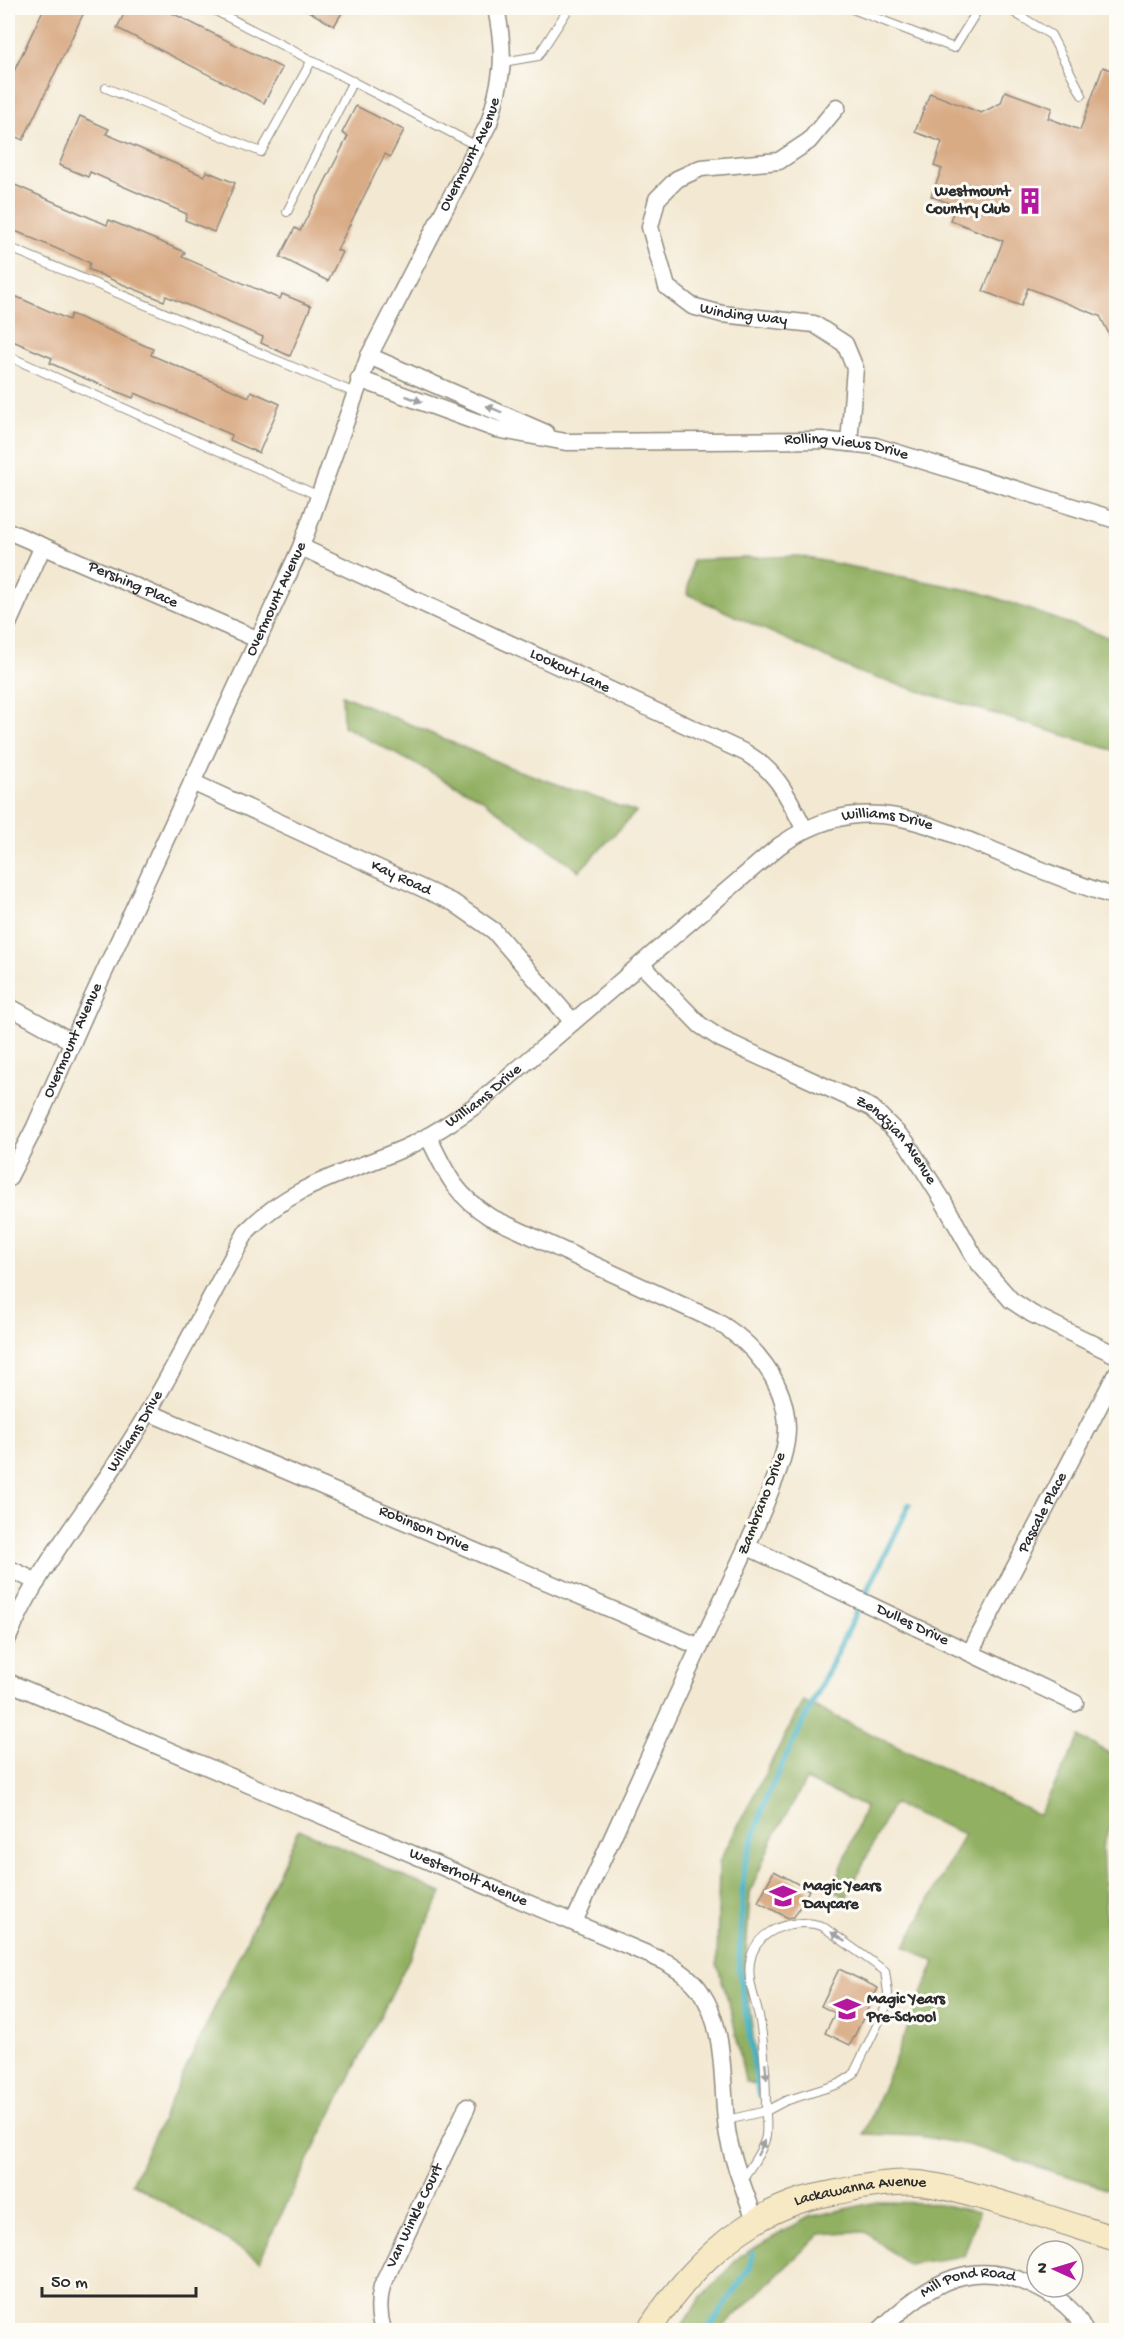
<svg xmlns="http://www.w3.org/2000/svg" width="1124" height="2338" font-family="'Gochi Hand',sans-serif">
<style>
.forest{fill:#92b062;stroke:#5e6e46;stroke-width:1.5}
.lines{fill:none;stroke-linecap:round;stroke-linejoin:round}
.stream{stroke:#47b2c4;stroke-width:6}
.building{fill:#d9ab85}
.lane-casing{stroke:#8f8a7e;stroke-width:10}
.street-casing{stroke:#8f8a7e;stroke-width:19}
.secondary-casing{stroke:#8f8a7e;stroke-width:26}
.lane{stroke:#fff;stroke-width:8}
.street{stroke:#fff;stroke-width:16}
.secondary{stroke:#f7e9c3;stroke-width:24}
.oneway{fill:#a0a0a0}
.labels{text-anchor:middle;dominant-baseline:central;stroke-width:6;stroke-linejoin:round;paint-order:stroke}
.street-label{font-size:16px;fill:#2b2b2b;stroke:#fdfcf7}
.poi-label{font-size:16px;font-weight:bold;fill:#2b2b2b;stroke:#fdfcf7;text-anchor:start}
</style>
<rect width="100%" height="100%" fill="#fdfcf7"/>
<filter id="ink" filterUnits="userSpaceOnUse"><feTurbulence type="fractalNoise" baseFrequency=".0167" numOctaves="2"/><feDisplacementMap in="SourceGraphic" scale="12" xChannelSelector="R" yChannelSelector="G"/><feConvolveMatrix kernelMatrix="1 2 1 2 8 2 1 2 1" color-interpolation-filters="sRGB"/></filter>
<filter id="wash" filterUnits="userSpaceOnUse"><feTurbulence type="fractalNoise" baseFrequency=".008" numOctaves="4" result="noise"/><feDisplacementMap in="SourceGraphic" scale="24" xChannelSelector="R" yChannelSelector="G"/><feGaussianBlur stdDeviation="1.35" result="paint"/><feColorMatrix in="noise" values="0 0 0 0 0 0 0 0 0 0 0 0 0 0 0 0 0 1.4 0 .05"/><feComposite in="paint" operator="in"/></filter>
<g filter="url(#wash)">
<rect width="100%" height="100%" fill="#f3e8d1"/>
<g class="forest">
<path d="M 798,556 L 979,592 L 1116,640 L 1116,751 L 860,673 L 687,594 L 692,560 Z"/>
<path d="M 342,695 L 509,767 L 636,812 L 579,871 L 480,798 L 343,726 Z"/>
<path d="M 803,1701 L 1039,1815 L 1080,1737 L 1116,1757 L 1116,1812 L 1102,1847 L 1107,1937 L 1116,1944 L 1116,2191 L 968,2145 L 919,2136 L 864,2134 L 935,1962 L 905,1946 L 964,1834 L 893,1804 L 846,1898 L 833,1889 L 865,1807 L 806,1780 L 772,1840 L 750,1893 L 745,1968 L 759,2086 L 745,2081 L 732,2014 L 717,1964 L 719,1862 Z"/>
<path d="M 299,1829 L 442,1893 L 272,2233 L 260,2261 L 132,2183 Z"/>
<path d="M 877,2202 L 933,2203 L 979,2212 L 964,2256 L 907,2264 L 864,2231 L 820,2234 L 720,2330 L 679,2330 L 700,2299 L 740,2256 L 809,2217 Z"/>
</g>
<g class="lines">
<g class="stream">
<path d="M 759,2095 L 739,1968 L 744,1866 L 767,1796 L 909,1505"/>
<path d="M 708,2330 L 750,2267 L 752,2254"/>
</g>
</g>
<g id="blocks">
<g class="building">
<path d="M 44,8 L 86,8 L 23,140 L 8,133 L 8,84 Z"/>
<path d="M 127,8 L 162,8 L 282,68 L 264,103 L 117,28 Z"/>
<path d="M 303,8 L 345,8 L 334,26 Z"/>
<path d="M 1103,67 L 1116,72 L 1116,348 L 1100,316 L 1028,288 L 1021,306 L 983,291 L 1003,241 L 950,220 L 956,206 L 931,196 L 942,169 L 934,166 L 942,142 L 915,132 L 930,93 L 981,113 L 1001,103 L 1005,91 L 1052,108 L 1048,118 L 1080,130 Z"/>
<path d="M 356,106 L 404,130 L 390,157 L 385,154 L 337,250 L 342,252 L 328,281 L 280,257 L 295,228 L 300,231 L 348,136 L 342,133 Z"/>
<path d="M 80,116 L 109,129 L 106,134 L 204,176 L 206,171 L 235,183 L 214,232 L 185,220 L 187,214 L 90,172 L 88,177 L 59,165 Z"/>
<path d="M 8,182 L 107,225 L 109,220 L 156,240 L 185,252 L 182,257 L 280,299 L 282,294 L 311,306 L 290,356 L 261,343 L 263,337 L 166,296 L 164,301 L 117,282 L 88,269 L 90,263 L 8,228 Z"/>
<path d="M 8,293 L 69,320 L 71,314 L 125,337 L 153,349 L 151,355 L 249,397 L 251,391 L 280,404 L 259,453 L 230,440 L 232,435 L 135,393 L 133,398 L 79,376 L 50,363 L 52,358 L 8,339 Z"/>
<path d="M 774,1871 L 809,1890 L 794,1917 L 788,1918 L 758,1902 Z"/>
<path d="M 839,1969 L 878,1988 L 850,2045 L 825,2033 L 835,2013 L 821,2006 Z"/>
</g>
</g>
</g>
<g filter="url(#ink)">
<use href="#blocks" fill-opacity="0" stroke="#8f8a7e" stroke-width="1.5"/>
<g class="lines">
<defs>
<g id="lane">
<path d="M 210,8 L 477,146"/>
<path d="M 850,8 L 954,48 L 979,8"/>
<path d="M 1007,8 L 1051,35 L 1082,95"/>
<path d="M 1111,8 L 1116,10"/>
<path d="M 503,62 L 538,56 L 569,8"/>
<path d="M 106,88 L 261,152 L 312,60"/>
<path d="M 287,212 L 353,81"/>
<path d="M 8,247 L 355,393"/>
<path d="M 8,356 L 319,496"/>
<path d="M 727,2120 L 766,2111 L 785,2101 L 839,2084 L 853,2075 L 885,2009 L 888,1993 L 885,1971 L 822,1926 C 794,1917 755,1929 750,1962 C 747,1982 756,2001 760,2021 C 765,2051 766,2082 766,2113 C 766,2120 767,2128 766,2136 C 763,2151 750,2167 742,2180"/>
</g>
<g id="street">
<path id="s1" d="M 837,107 L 809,141 L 779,161 L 701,168 L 677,179 L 657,199 L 650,227 L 667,287 L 692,306 L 722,314 L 814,324 L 845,344 L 855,368 L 849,443"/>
<path d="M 369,356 L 546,433"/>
<path id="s2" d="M 359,379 L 496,429 L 566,442 L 822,440 L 875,446 L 1116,520"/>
<path id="s3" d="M 8,531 L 259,640"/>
<path id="s4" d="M 301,547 L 746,753 C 779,773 787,796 805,830"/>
<path d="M 8,624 L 43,546"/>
<path id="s5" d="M 192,782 L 454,903 L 494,931 L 573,1022"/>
<path id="s6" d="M 641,964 L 700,1025 L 721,1039 L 872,1108 L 906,1142 L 942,1199 L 977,1261 L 1011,1300 L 1032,1314 L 1116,1355"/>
<path d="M 8,1006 L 73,1042"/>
<path d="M 428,1136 C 446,1173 454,1194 490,1217 L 714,1320 C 753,1342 786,1381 787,1428 C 787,1454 775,1478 766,1502 C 746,1551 723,1598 700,1646 C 657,1738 616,1830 574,1922"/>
<path id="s7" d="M 8,1179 L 34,1129 L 89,1005 L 301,547 L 369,356 L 489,123 C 503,76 506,56 496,8"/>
<path id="s8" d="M 148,1412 L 700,1647"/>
<path id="s9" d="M 748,1547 L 1075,1703"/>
<path d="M 8,1568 L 37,1582"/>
<path id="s10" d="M 8,1638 C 36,1571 83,1515 123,1453 C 169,1382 205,1305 247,1231 C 295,1182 350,1173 409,1146 C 433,1135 455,1120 476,1105 L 779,846 C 859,790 916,819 997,852 C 1037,869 1076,884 1116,897"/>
<path id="s11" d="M 970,1653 L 1116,1374"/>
<path id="s12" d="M 8,1682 L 666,1962 C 678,1970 693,1979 701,1992 C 727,2030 721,2086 727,2130 C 732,2162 746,2193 756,2223"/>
<path id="s13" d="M 383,2330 C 378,2315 378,2302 382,2286 L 467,2107"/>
<path id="s14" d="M 880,2330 C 930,2282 974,2253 1042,2290 C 1061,2300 1075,2310 1084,2330"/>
</g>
<g id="secondary">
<path id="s15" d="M 649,2330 C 685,2274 736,2221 802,2200 C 818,2195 835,2193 851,2189 C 873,2185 897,2181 919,2183 C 940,2185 961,2192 981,2197 C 1027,2210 1072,2225 1116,2239"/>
</g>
</defs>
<use href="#lane" class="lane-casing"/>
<use href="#street" class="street-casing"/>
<use href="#secondary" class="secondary-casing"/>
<use href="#lane" class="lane"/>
<use href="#street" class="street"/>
<use href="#secondary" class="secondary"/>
</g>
<defs><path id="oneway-solid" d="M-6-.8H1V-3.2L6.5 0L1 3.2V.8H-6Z" transform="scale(1.5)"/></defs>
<g class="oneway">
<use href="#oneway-solid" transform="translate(414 399) rotate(20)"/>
<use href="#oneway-solid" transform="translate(494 409) rotate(-157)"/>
<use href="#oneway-solid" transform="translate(838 1937) rotate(-146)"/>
<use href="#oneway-solid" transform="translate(766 2071) rotate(85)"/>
<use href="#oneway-solid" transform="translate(761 2148) rotate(-64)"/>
</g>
</g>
<defs>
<symbol id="building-bare" viewBox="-9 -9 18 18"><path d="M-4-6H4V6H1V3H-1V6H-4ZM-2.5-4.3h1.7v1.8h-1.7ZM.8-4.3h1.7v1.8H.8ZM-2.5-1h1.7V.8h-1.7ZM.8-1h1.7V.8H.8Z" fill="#b5179e" stroke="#fdfcf7" stroke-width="2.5" paint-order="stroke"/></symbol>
<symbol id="school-bare" viewBox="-9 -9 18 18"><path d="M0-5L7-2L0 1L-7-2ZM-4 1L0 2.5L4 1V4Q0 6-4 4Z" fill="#b5179e" stroke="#fdfcf7" stroke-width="2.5" paint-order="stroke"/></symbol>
</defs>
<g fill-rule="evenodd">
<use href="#building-bare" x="1011" y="182" width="38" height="38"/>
<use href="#school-bare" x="764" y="1877" width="38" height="38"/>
<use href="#school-bare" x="828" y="1990" width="38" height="38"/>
</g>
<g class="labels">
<g class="street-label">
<text stroke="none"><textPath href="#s7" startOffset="1125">Overmount Avenue</textPath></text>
<text stroke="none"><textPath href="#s1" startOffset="388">Winding Way</textPath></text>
<text stroke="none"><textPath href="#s2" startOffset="498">Rolling Views Drive</textPath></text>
<text stroke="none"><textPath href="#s3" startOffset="136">Pershing Place</textPath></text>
<text stroke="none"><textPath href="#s7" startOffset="639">Overmount Avenue</textPath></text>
<text stroke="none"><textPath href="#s4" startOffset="296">Lookout Lane</textPath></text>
<text stroke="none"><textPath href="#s10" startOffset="1250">Williams Drive</textPath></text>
<text stroke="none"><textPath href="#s5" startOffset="230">Kay Road</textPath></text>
<text stroke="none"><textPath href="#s7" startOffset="153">Overmount Avenue</textPath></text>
<text stroke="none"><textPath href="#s10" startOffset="747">Williams Drive</textPath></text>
<text stroke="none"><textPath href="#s6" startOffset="316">Zendzian Avenue</textPath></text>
<text stroke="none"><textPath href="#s10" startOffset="243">Williams Drive</textPath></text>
<text transform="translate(763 1504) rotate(-69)">Zambrano Drive</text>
<text stroke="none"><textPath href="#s11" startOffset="158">Pascale Place</textPath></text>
<text stroke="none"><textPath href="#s8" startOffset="300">Robinson Drive</textPath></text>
<text stroke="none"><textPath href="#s9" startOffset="182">Dulles Drive</textPath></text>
<text stroke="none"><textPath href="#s12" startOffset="500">Westerholt Avenue</textPath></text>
<text stroke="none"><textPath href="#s15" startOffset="264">Lackawanna Avenue</textPath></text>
<text stroke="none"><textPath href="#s13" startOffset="122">Van Winkle Court</textPath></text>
<text stroke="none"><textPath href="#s14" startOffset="104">Mill Pond Road</textPath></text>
</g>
<g class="poi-label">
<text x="1010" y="192" text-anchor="end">Westmount<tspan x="1010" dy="18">Country Club</tspan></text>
<text x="803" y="1887">Magic Years<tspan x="803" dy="18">Daycare</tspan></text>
<text x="867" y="2000">Magic Years<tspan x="867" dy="18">Pre-School</tspan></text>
</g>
</g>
<rect width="1124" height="2338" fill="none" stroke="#fdfcf7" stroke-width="30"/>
<g transform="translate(1055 2269) rotate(274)"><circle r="28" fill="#fdfcf7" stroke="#a9a8a5" stroke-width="1.5"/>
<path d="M0-4.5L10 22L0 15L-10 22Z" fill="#b5179e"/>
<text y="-9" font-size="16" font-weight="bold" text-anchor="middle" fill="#2b2b2b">N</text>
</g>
<path d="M42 2287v9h154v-9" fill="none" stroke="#2b2b2b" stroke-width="3"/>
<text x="51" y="2287" font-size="18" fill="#2b2b2b" stroke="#fdfcf7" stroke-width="4.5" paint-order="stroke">50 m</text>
</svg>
